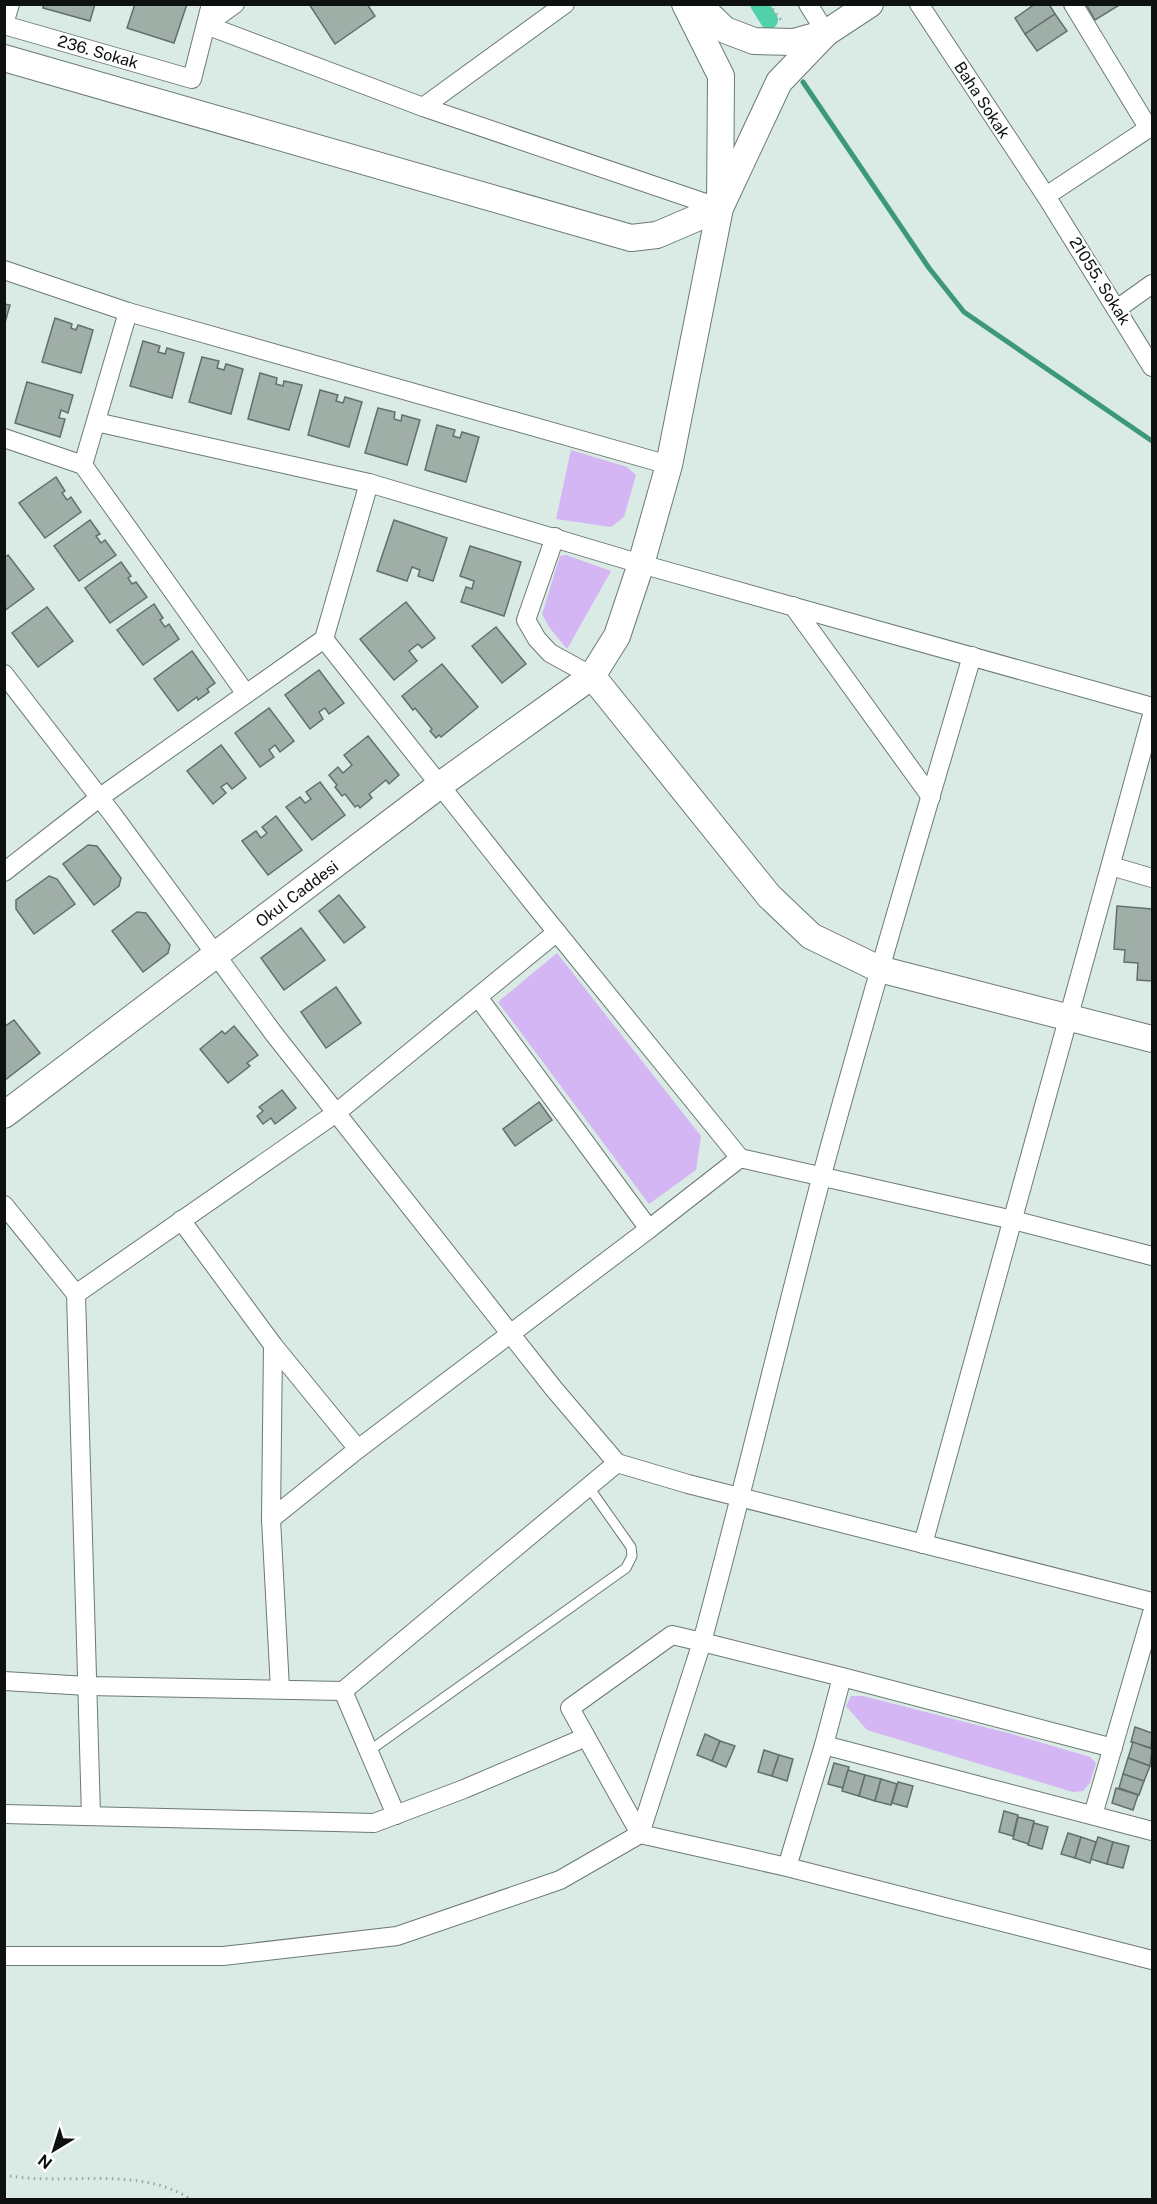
<svg xmlns="http://www.w3.org/2000/svg" width="1157" height="2204" font-family="'Public Sans',sans-serif">
<style>
.green{fill:#d4b6f5}
.lines{fill:none;stroke-linecap:round;stroke-linejoin:round}
.stream{stroke:#3d977c;stroke-width:5}
.canal{stroke:#52d0aa;stroke-width:18}
.building{fill:#a0aea8;stroke:#62706b;stroke-width:1.5}
.lane-casing{stroke:#6c7a74;stroke-width:11}
.street-casing{stroke:#6c7a74;stroke-width:20}
.secondary-casing{stroke:#6c7a74;stroke-width:28}
.path{stroke:#99a6a1;stroke-width:3;stroke-dasharray:1.5 4.5;stroke-linecap:butt}
.lane{stroke:#fff;stroke-width:9}
.street{stroke:#fff;stroke-width:18}
.secondary{stroke:#fff;stroke-width:26}
.labels{text-anchor:middle;dominant-baseline:central;stroke-width:4.5;stroke-linejoin:round;paint-order:stroke}
.street-label{font-size:16px;fill:#0d1210;stroke:#fff}
</style>
<rect width="100%" height="100%" fill="#daeae4"/>
<g class="green">
<path d="M 571,450 L 627,467 L 636,475 L 624,517 L 611,527 L 556,519 Z"/>
<path d="M 566,555 L 611,571 L 567,649 L 549,627 L 542,614 L 560,556 Z"/>
<path d="M 557,953 L 701,1136 L 696,1170 L 649,1204 L 498,1002 Z"/>
<path d="M 851,1696 L 863,1696 L 1012,1734 L 1090,1757 L 1096,1763 L 1090,1783 L 1083,1791 L 1073,1792 L 867,1730 L 846,1706 Z"/>
</g>
<g class="lines">
<path class="stream" d="M 803,82 L 929,268 L 964,312 L 1152,441"/>
<path class="canal" d="M 759,4 L 769,20"/>
</g>
<g class="building">
<path d="M 44,4 L 95,4 L 90,21 L 43,8 Z"/>
<path d="M 135,4 L 187,4 L 174,43 L 127,28 Z"/>
<path d="M 309,4 L 367,4 L 375,16 L 335,44 Z"/>
<path d="M 1035,4 L 1049,4 L 1055,14 L 1025,34 L 1015,18 Z"/>
<path d="M 1086,4 L 1121,4 L 1095,20 Z"/>
<path d="M 1055,14 L 1067,31 L 1037,51 L 1025,34 Z"/>
<path d="M 4,304 L 10,305 L 4,326 Z"/>
<path d="M 55,318 L 72,324 L 71,328 L 76,330 L 78,325 L 93,330 L 81,373 L 42,362 Z"/>
<path d="M 143,341 L 160,346 L 158,352 L 165,354 L 167,348 L 184,353 L 172,398 L 130,386 Z"/>
<path d="M 202,357 L 219,361 L 217,368 L 224,370 L 226,364 L 243,369 L 231,414 L 189,402 Z"/>
<path d="M 260,373 L 277,378 L 276,384 L 283,386 L 284,381 L 302,385 L 289,430 L 248,419 Z"/>
<path d="M 27,382 L 73,395 L 68,413 L 61,410 L 59,418 L 65,419 L 60,437 L 15,423 Z"/>
<path d="M 320,390 L 338,395 L 336,401 L 343,403 L 345,397 L 362,402 L 349,447 L 308,435 Z"/>
<path d="M 378,408 L 395,412 L 394,419 L 401,421 L 402,415 L 420,420 L 407,465 L 365,453 Z"/>
<path d="M 437,425 L 455,430 L 453,436 L 460,438 L 462,432 L 479,437 L 466,482 L 425,470 Z"/>
<path d="M 56,477 L 65,491 L 62,493 L 67,500 L 71,497 L 81,512 L 45,538 L 19,503 Z"/>
<path d="M 90,520 L 100,534 L 96,536 L 101,543 L 105,540 L 116,555 L 79,581 L 54,546 Z"/>
<path d="M 394,520 L 447,538 L 433,581 L 418,576 L 420,570 L 412,567 L 407,581 L 377,571 Z"/>
<path d="M 470,546 L 521,562 L 504,616 L 461,602 L 466,587 L 472,589 L 474,581 L 460,576 Z"/>
<path d="M 8,555 L 34,589 L 4,611 L 4,558 Z"/>
<path d="M 121,562 L 131,576 L 128,578 L 132,584 L 136,582 L 147,597 L 110,623 L 85,588 Z"/>
<path d="M 406,602 L 435,638 L 422,648 L 418,644 L 409,651 L 417,661 L 394,680 L 360,639 Z"/>
<path d="M 154,604 L 163,618 L 160,620 L 165,627 L 169,624 L 179,639 L 143,665 L 117,630 Z"/>
<path d="M 47,607 L 73,641 L 38,667 L 12,633 Z"/>
<path d="M 496,627 L 526,664 L 502,683 L 472,646 Z"/>
<path d="M 192,651 L 215,683 L 207,689 L 209,692 L 198,700 L 197,697 L 178,711 L 154,679 Z"/>
<path d="M 442,664 L 478,707 L 441,737 L 439,735 L 436,738 L 430,731 L 432,729 L 415,708 L 413,710 L 402,696 Z"/>
<path d="M 319,670 L 344,703 L 329,714 L 325,708 L 319,712 L 323,719 L 310,729 L 285,695 Z"/>
<path d="M 269,708 L 294,741 L 280,752 L 275,745 L 269,750 L 274,757 L 260,767 L 235,733 Z"/>
<path d="M 368,736 L 399,775 L 389,784 L 386,780 L 369,794 L 372,798 L 360,808 L 358,805 L 355,807 L 345,794 L 342,796 L 335,787 L 337,785 L 329,775 L 338,767 L 343,773 L 352,765 L 344,755 Z"/>
<path d="M 221,745 L 246,778 L 232,789 L 227,783 L 221,787 L 226,793 L 213,804 L 187,771 Z"/>
<path d="M 320,782 L 345,815 L 312,840 L 286,807 L 300,797 L 305,803 L 311,799 L 306,792 Z"/>
<path d="M 276,816 L 302,850 L 268,875 L 242,841 L 256,831 L 261,838 L 267,833 L 262,827 Z"/>
<path d="M 88,845 L 97,846 L 121,878 L 119,886 L 94,905 L 63,864 Z"/>
<path d="M 49,876 L 57,879 L 75,904 L 34,934 L 16,909 L 16,900 Z"/>
<path d="M 339,895 L 365,927 L 344,943 L 319,911 Z"/>
<path d="M 1117,906 L 1152,909 L 1152,981 L 1137,980 L 1138,963 L 1124,962 L 1125,950 L 1114,949 Z"/>
<path d="M 137,912 L 146,913 L 170,945 L 168,953 L 143,972 L 112,931 Z"/>
<path d="M 301,928 L 325,960 L 284,990 L 261,958 Z"/>
<path d="M 336,987 L 361,1023 L 326,1048 L 301,1012 Z"/>
<path d="M 14,1020 L 40,1053 L 5,1080 L 4,1027 Z"/>
<path d="M 234,1026 L 258,1055 L 247,1063 L 250,1066 L 228,1083 L 200,1049 L 222,1031 L 225,1034 Z"/>
<path d="M 282,1090 L 296,1108 L 275,1124 L 271,1118 L 263,1124 L 257,1116 L 263,1111 L 259,1107 Z"/>
<path d="M 539,1102 L 552,1120 L 515,1146 L 503,1129 Z"/>
<path d="M 1135,1727 L 1152,1733 L 1151,1748 L 1131,1742 Z"/>
<path d="M 705,1734 L 720,1741 L 712,1761 L 697,1755 Z"/>
<path d="M 720,1741 L 735,1746 L 726,1767 L 712,1761 Z"/>
<path d="M 1133,1742 L 1152,1749 L 1150,1766 L 1128,1758 Z"/>
<path d="M 764,1750 L 779,1755 L 772,1776 L 758,1772 Z"/>
<path d="M 779,1755 L 793,1759 L 787,1781 L 772,1776 Z"/>
<path d="M 1128,1758 L 1150,1766 L 1144,1781 L 1123,1774 Z"/>
<path d="M 834,1763 L 849,1767 L 843,1788 L 828,1784 Z"/>
<path d="M 848,1770 L 865,1775 L 859,1796 L 842,1791 Z"/>
<path d="M 1123,1774 L 1144,1781 L 1139,1795 L 1119,1788 Z"/>
<path d="M 865,1775 L 881,1779 L 875,1801 L 859,1796 Z"/>
<path d="M 881,1779 L 897,1784 L 891,1805 L 875,1801 Z"/>
<path d="M 898,1782 L 913,1786 L 907,1807 L 892,1803 Z"/>
<path d="M 1116,1788 L 1138,1795 L 1133,1810 L 1112,1803 Z"/>
<path d="M 1004,1811 L 1018,1815 L 1013,1836 L 999,1832 Z"/>
<path d="M 1018,1817 L 1034,1821 L 1029,1844 L 1013,1839 Z"/>
<path d="M 1034,1823 L 1048,1827 L 1042,1849 L 1028,1845 Z"/>
<path d="M 1068,1833 L 1081,1837 L 1075,1858 L 1061,1854 Z"/>
<path d="M 1081,1837 L 1096,1842 L 1090,1863 L 1075,1858 Z"/>
<path d="M 1098,1837 L 1113,1842 L 1107,1864 L 1091,1859 Z"/>
<path d="M 1113,1842 L 1129,1846 L 1123,1868 L 1107,1864 Z"/>
</g>
<g class="lines">
<defs>
<path id="lane" d="M 369,1751 L 626,1568 L 632,1556 L 631,1547 L 588,1486"/>
<g id="street">
<path d="M 808,4 L 826,33"/>
<path d="M 919,4 L 1046,196 L 1152,367"/>
<path d="M 1073,4 L 1149,129"/>
<path d="M 4,24 L 10,4"/>
<path d="M 4,25 L 192,79 L 211,4"/>
<path d="M 206,25 L 423,107 L 720,208"/>
<path d="M 206,25 L 235,4"/>
<path d="M 423,107 L 565,4"/>
<path d="M 1046,196 L 1152,126"/>
<path d="M 4,270 L 128,312 L 669,465"/>
<path d="M 1117,309 L 1152,284"/>
<path d="M 128,312 L 83,465 L 246,694"/>
<path d="M 96,422 L 369,483 L 641,564 L 1152,707"/>
<path d="M 4,438 L 83,465"/>
<path d="M 555,537 L 526,620 L 537,639 L 550,653 L 592,676"/>
<path d="M 793,606 L 931,797"/>
<path d="M 324,639 L 534,904 L 740,1158 L 1013,1220 L 1152,1256"/>
<path d="M 4,674 L 113,815 L 274,1034 L 554,1389 L 617,1463 L 688,1484 L 1152,1602"/>
<path d="M 1111,866 L 1152,878"/>
<path d="M 4,872 L 99,798 L 324,639 L 369,483"/>
<path d="M 4,1205 L 76,1294 L 91,1816"/>
<path d="M 181,1220 L 273,1345 L 358,1449"/>
<path d="M 649,1229 L 740,1158"/>
<path d="M 76,1294 L 336,1113 L 557,932"/>
<path d="M 273,1345 L 271,1519 L 280,1689"/>
<path d="M 271,1519 L 358,1449 L 649,1229 L 478,997"/>
<path d="M 923,1544 L 1152,715"/>
<path d="M 842,1677 L 1113,1748"/>
<path d="M 4,1681 L 87,1686 L 343,1691 L 617,1463"/>
<path d="M 343,1691 L 396,1815"/>
<path d="M 824,1745 L 1152,1831"/>
<path d="M 4,1814 L 374,1823 L 464,1789 L 586,1737"/>
<path d="M 1093,1815 L 1152,1613"/>
<path d="M 787,1867 L 824,1745 L 842,1677 L 702,1642 L 640,1834 L 787,1867 L 1152,1960"/>
<path d="M 4,1956 L 223,1956 L 397,1936 L 560,1880 L 640,1834 L 570,1708 L 672,1635 L 702,1642 C 744,1487 781,1330 822,1175 C 869,1001 921,829 972,656"/>
</g>
<g id="secondary">
<path d="M 698,4 L 725,30 L 754,41 L 794,42 L 826,33 L 870,4"/>
<path d="M 4,58 L 631,238 L 657,235 L 720,208 L 779,82 L 826,33"/>
<path d="M 592,676 L 769,896 L 811,936 L 879,969 L 1152,1039"/>
<path d="M 4,1115 L 440,785 L 592,676 L 617,636 L 641,564 L 669,465 L 720,208 L 721,76 L 685,4"/>
</g>
</defs>
<use href="#lane" class="lane-casing"/>
<use href="#street" class="street-casing"/>
<use href="#secondary" class="secondary-casing"/>
<g class="path">
<path d="M 769,4 L 781,20"/>
<path d="M 4,2175 C 66,2187 137,2164 192,2200"/>
</g>
<use href="#lane" class="lane"/>
<use href="#street" class="street"/>
<use href="#secondary" class="secondary"/>
</g>
<g class="labels">
<g class="street-label">
<text transform="translate(98 52) rotate(16)">236. Sokak</text>
<text transform="translate(982 100) rotate(57)">Baha Sokak</text>
<text transform="translate(1100 281) rotate(58)">21055. Sokak</text>
<text transform="translate(297 894) rotate(-37)">Okul Caddesi</text>
</g>
</g>
<rect width="1157" height="2204" fill="none" stroke="#0d1210" stroke-width="12"/>
<g transform="translate(54 2150) rotate(218)" stroke="#ffffff" stroke-width="4.5" paint-order="stroke">
<path d="M0-4.5L10 22L0 15L-10 22Z" fill="#0d1210"/>
<text y="-9" font-size="16" font-weight="bold" text-anchor="middle" fill="#0d1210">N</text>
</g>
</svg>
